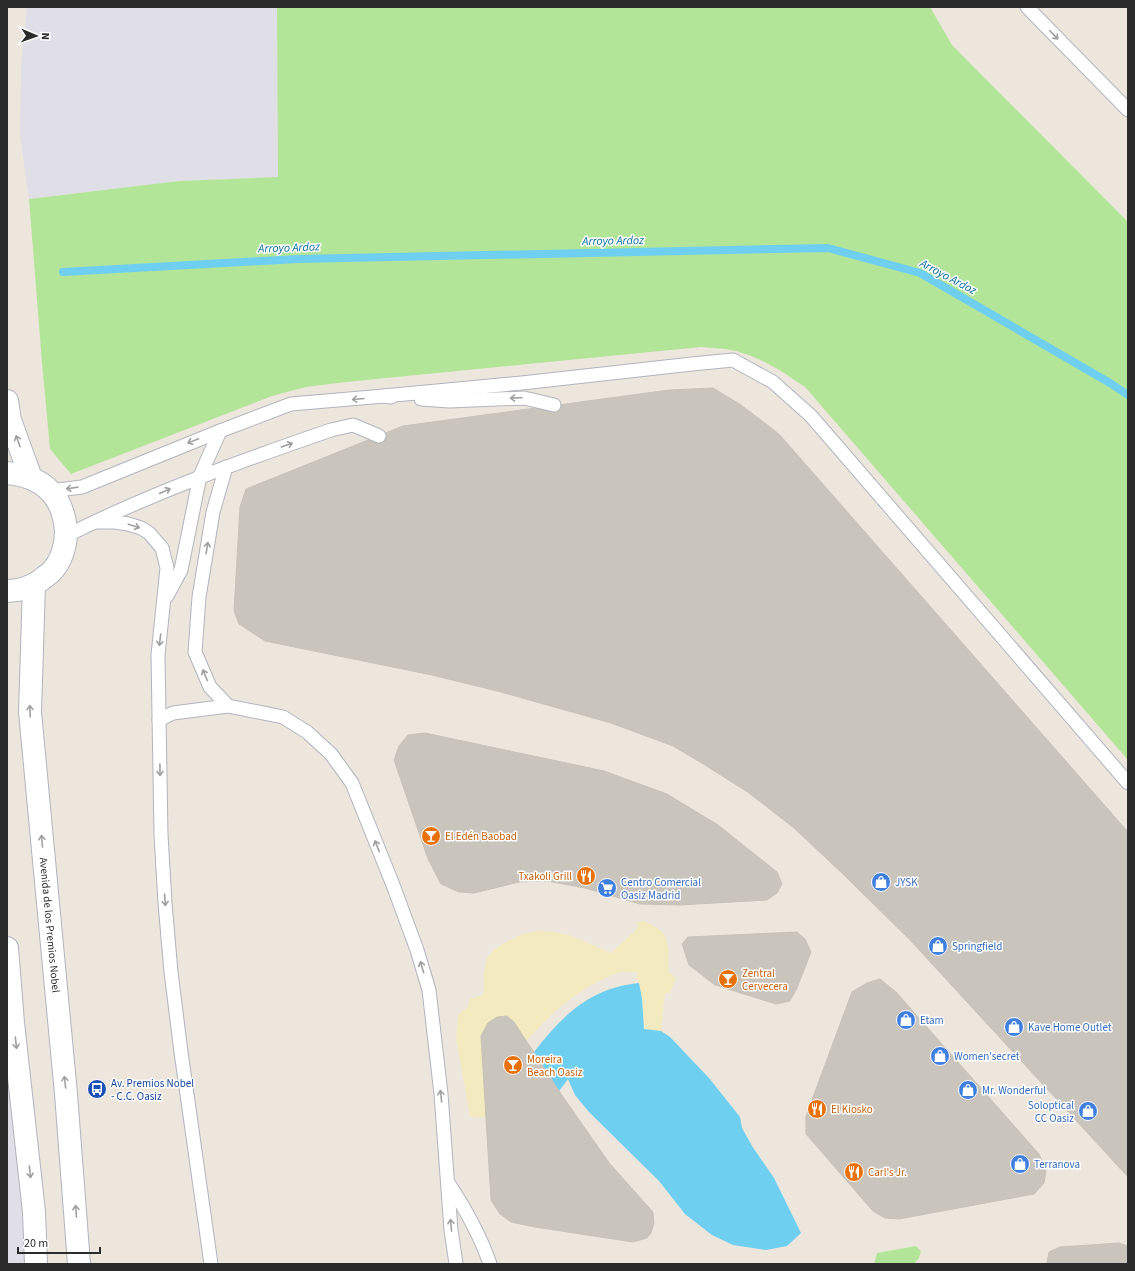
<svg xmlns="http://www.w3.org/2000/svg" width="1135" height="1271" font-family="'Source Sans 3',sans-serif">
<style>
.industrial{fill:#e0dee6}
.green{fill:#b3e599}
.sand{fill:#f3eac0}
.water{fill:#6ecff1}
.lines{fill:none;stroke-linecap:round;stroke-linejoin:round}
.stream{stroke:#6ecff1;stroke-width:8}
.building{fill:#c9c4bc;stroke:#c9c2b7}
.service-casing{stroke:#b1b4bf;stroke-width:15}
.tertiary-casing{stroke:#b1b4bf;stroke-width:24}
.service{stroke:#fff;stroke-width:13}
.tertiary{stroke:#fff;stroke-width:22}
.oneway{stroke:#a0a0a0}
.labels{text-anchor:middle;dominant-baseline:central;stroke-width:3;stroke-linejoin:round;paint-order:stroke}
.food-label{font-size:11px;fill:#c56008;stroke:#fff;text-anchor:start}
.shop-label{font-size:11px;fill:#366cbe;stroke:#fff;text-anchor:start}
.street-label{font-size:11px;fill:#2b2b2b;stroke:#fff}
.transit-label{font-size:11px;fill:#164399;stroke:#fff;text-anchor:start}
.water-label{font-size:12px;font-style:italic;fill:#0b6d9f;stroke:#fff}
</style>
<rect width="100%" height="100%" fill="#ede6dd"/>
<g class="industrial">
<path d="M 27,7 L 277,7 L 278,177 L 179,181 L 29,199 L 20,135 L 21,65 Z"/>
<path d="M 7,948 L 36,1264 L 7,1264 Z"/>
</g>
<g class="green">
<path d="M 277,7 L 930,7 L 952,45 L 1128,222 L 1128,760 L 805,387 C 781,370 756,354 726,349 C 718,348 710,348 701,347 L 346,382 L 306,387 L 272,396 L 71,474 L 50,449 L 42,363 L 29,199 L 179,181 L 278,177 Z"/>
<path d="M 916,1246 L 921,1251 L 919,1258 L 914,1264 L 874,1264 L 877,1253 Z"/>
</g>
<path class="sand" d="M 644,921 C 650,924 658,927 663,933 C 670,941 669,961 668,971 L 676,978 L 670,993 L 665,993 L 661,1031 L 644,1029 L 642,999 L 636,972 C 631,972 626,972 621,972 C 616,973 611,976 606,978 C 575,992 549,1014 527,1041 L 514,1022 L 507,1016 L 497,1017 L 488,1023 L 481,1036 L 486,1117 L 470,1117 L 456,1038 L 458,1014 L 467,1008 L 470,999 L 483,995 C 486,987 483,982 484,974 C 484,969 486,963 487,959 C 491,950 502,944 510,940 C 516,938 521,934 527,933 C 556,925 586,942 611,953 L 634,932 L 638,927 L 636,922 Z"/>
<path class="water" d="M 639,983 L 642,999 L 644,1029 L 661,1031 L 670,1037 L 709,1078 L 740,1117 L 742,1128 L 752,1146 L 774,1178 L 801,1233 L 787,1246 L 766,1250 L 733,1245 L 712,1235 L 685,1214 L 659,1181 L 589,1112 L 575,1095 L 568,1079 L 559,1091 L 534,1052 C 563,1015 590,988 639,983 Z"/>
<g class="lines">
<path class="stream" d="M 63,272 L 298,259 L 828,248 L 920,273 L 1110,383 L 1128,395"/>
</g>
<g class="building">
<path d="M 713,388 L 741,405 L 779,434 L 1128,832 L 1128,1177 L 910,940 L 844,875 L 794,828 L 749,793 L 705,765 L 673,746 L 611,723 L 501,692 L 432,675 L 265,641 L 239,624 L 234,611 L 240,507 L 246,489 L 403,426 L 669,390 Z"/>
<path d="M 425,733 L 604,771 L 667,794 L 718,825 L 777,872 L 782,884 L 777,893 L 767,900 L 680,905 L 640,904 L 585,888 L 547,881 L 519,882 L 474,893 L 459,892 L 441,884 L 428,859 L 394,760 L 399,746 L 408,735 Z"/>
<path d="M 797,932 L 805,939 L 811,952 L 797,988 L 790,1001 L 776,1004 L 715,985 L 689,965 L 682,944 L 688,937 Z"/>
<path d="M 880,979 L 896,992 L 1039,1154 L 1046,1170 L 1044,1183 L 1034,1194 L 899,1219 L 885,1218 L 873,1211 L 806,1134 L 806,1116 L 852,992 L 867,983 Z"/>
<path d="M 507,1016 L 514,1022 L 559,1091 L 610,1164 L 653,1212 L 654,1223 L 651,1233 L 647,1238 L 633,1242 L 535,1227 L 511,1222 L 500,1214 L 491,1200 L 481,1036 L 488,1023 L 497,1017 Z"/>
<path d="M 1119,1243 L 1128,1246 L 1128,1264 L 1048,1264 L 1047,1262 L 1049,1252 L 1060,1247 Z"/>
</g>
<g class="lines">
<defs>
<g id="service">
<path d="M 1027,7 L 1128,110"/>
<path d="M 384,396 L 522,383 L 692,364 L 733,360 L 773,382 L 811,416 L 1128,783"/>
<path d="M 421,399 L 449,401 L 524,398 L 554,405"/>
<path d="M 226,467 L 213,512 L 199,597 L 195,652 L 210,687 L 228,706"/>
<path d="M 50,491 L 82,487 L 220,431 L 291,404 L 384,396 L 391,397"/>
<path d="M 95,522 L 115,522 L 128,524 L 141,528 L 149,533 L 162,548 L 167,568 L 158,655 L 161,835 L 165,903 L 171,972 L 181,1052 L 211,1264"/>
<path d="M 66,536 C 151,493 241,461 331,430 L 353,425 L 379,436"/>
<path d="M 167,596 L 181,570 L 200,476 L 220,431"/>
<path d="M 159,720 L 173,713 L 228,706 L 283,717 L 307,732 L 331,754 L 352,783 L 393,885 L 417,950 L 429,990 L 441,1094 L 451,1230 L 456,1264"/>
<path d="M 449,1184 C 466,1210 480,1235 490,1264"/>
</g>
<g id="tertiary">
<path d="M 7,401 L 10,420 L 31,478"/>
<path d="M 7,473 C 43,476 64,496 66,532 C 66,546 61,562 51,572 C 48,575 44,577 41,580 C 31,587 20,591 7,591"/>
<path id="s1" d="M 34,585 L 30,712 L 66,1094 L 79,1264"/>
<path d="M 7,948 L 13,1023 L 34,1212 L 36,1264"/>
</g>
</defs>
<use href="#service" class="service-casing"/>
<use href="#tertiary" class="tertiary-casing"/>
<use href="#service" class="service"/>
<use href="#tertiary" class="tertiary"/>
</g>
<defs><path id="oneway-shaft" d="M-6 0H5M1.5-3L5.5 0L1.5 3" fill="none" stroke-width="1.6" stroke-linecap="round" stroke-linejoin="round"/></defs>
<g class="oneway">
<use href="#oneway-shaft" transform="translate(1054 35) rotate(46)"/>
<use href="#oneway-shaft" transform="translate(516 398) rotate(178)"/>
<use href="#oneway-shaft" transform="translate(358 399) rotate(175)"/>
<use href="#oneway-shaft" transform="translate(18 441) rotate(-110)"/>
<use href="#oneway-shaft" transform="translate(193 441) rotate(158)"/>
<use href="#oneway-shaft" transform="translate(287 445) rotate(-19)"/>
<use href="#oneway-shaft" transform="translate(72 488) rotate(172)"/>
<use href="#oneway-shaft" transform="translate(165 491) rotate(-24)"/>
<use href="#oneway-shaft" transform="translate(134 526) rotate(18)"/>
<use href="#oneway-shaft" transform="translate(207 548) rotate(-81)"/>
<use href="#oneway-shaft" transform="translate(160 640) rotate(97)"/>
<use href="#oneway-shaft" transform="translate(205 675) rotate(-113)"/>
<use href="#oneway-shaft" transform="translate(30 711) rotate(-92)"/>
<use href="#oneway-shaft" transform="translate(160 770) rotate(89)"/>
<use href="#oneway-shaft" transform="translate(42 841) rotate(-95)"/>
<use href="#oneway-shaft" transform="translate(377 846) rotate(-112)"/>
<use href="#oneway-shaft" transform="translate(165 900) rotate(86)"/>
<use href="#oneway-shaft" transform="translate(422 967) rotate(-106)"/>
<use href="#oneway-shaft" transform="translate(16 1043) rotate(83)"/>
<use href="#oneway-shaft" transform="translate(65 1082) rotate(-96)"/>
<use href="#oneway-shaft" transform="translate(441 1096) rotate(-96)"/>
<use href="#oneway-shaft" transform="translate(30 1172) rotate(84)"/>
<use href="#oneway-shaft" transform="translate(76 1211) rotate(-94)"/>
<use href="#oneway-shaft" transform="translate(451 1225) rotate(-95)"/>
</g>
<defs>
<symbol id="bar-disc" viewBox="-11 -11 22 22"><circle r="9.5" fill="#e8710a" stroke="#fff"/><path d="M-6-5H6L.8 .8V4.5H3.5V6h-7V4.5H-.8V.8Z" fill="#fff"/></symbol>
<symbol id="restaurant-disc" viewBox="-11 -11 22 22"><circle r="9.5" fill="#e8710a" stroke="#fff"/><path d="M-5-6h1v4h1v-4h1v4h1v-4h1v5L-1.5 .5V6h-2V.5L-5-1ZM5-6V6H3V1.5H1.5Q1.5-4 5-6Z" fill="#fff"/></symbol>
<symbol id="shop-disc" viewBox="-11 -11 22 22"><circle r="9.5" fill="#3f7fe0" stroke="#fff"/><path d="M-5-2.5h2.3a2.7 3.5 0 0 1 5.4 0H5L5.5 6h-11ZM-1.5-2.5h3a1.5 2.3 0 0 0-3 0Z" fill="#fff"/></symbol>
<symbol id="supermarket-disc" viewBox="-11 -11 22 22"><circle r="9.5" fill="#3f7fe0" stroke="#fff"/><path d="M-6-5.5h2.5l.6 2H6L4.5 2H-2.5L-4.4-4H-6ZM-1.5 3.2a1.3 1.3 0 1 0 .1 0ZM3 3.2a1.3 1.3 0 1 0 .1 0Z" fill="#fff"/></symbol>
<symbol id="bus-disc" viewBox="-11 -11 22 22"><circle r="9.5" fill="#1a4fb4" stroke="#fff"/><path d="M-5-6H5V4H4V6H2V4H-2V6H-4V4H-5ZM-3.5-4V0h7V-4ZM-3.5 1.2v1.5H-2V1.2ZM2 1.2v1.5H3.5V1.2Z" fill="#fff"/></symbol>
</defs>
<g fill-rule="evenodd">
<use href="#bar-disc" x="420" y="825" width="22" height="22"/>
<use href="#restaurant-disc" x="575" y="865" width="22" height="22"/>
<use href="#shop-disc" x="870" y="871" width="22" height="22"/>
<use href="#supermarket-disc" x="596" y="877" width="22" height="22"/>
<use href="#shop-disc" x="927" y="935" width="22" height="22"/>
<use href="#bar-disc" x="717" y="968" width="22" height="22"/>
<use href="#shop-disc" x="895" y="1009" width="22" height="22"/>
<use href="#shop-disc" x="1003" y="1016" width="22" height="22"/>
<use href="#shop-disc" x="929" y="1045" width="22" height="22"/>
<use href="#bar-disc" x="502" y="1054" width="22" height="22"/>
<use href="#bus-disc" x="86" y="1078" width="22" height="22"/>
<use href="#shop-disc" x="957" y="1079" width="22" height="22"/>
<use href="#restaurant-disc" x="806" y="1098" width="22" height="22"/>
<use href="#shop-disc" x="1077" y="1100" width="22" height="22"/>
<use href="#shop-disc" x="1009" y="1153" width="22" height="22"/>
<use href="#restaurant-disc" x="843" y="1161" width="22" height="22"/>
</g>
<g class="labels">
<g class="food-label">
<text x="445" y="836">El Edén Baobad</text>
<text x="572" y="876" text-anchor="end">Txakoli Grill</text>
<text x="742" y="973">Zentral<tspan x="742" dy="13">Cervecera</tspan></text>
<text x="527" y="1059">Moreira<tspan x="527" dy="13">Beach Oasiz</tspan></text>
<text x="831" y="1109">El Kiosko</text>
<text x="868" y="1172">Carl's Jr.</text>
</g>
<g class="shop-label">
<text x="621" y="882">Centro Comercial<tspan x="621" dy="13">Oasiz Madrid</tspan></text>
<text x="895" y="882">JYSK</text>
<text x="952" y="946">Springfield</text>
<text x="920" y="1020">Etam</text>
<text x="1028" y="1027">Kave Home Outlet</text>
<text x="954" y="1056">Women'secret</text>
<text x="982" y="1090">Mr. Wonderful</text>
<text x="1074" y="1105" text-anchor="end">Soloptical<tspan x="1074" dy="13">CC Oasiz</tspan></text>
<text x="1034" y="1164">Terranova</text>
</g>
<g class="street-label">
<text stroke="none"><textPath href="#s1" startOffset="341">Avenida de los Premios Nobel</textPath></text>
</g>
<g class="transit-label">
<text x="111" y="1083">Av. Premios Nobel<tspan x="111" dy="13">- C.C. Oasiz</tspan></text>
</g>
<g class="water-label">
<text transform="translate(613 241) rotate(-1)">Arroyo Ardoz</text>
<text transform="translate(289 248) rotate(-2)">Arroyo Ardoz</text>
<text transform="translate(948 277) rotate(28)">Arroyo Ardoz</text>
</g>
</g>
<rect width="1135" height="1271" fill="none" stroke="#2b2b2b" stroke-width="16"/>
<g transform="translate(36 36) rotate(92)" stroke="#ffffff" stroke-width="3" paint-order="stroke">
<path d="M0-3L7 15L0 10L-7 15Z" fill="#2b2b2b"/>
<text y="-6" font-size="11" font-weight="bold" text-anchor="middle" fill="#2b2b2b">N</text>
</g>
<path d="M18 1247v6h82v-6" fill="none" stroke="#2b2b2b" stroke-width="2"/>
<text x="24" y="1247" font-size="12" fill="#2b2b2b" stroke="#ffffff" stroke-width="3" paint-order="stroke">20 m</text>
</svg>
